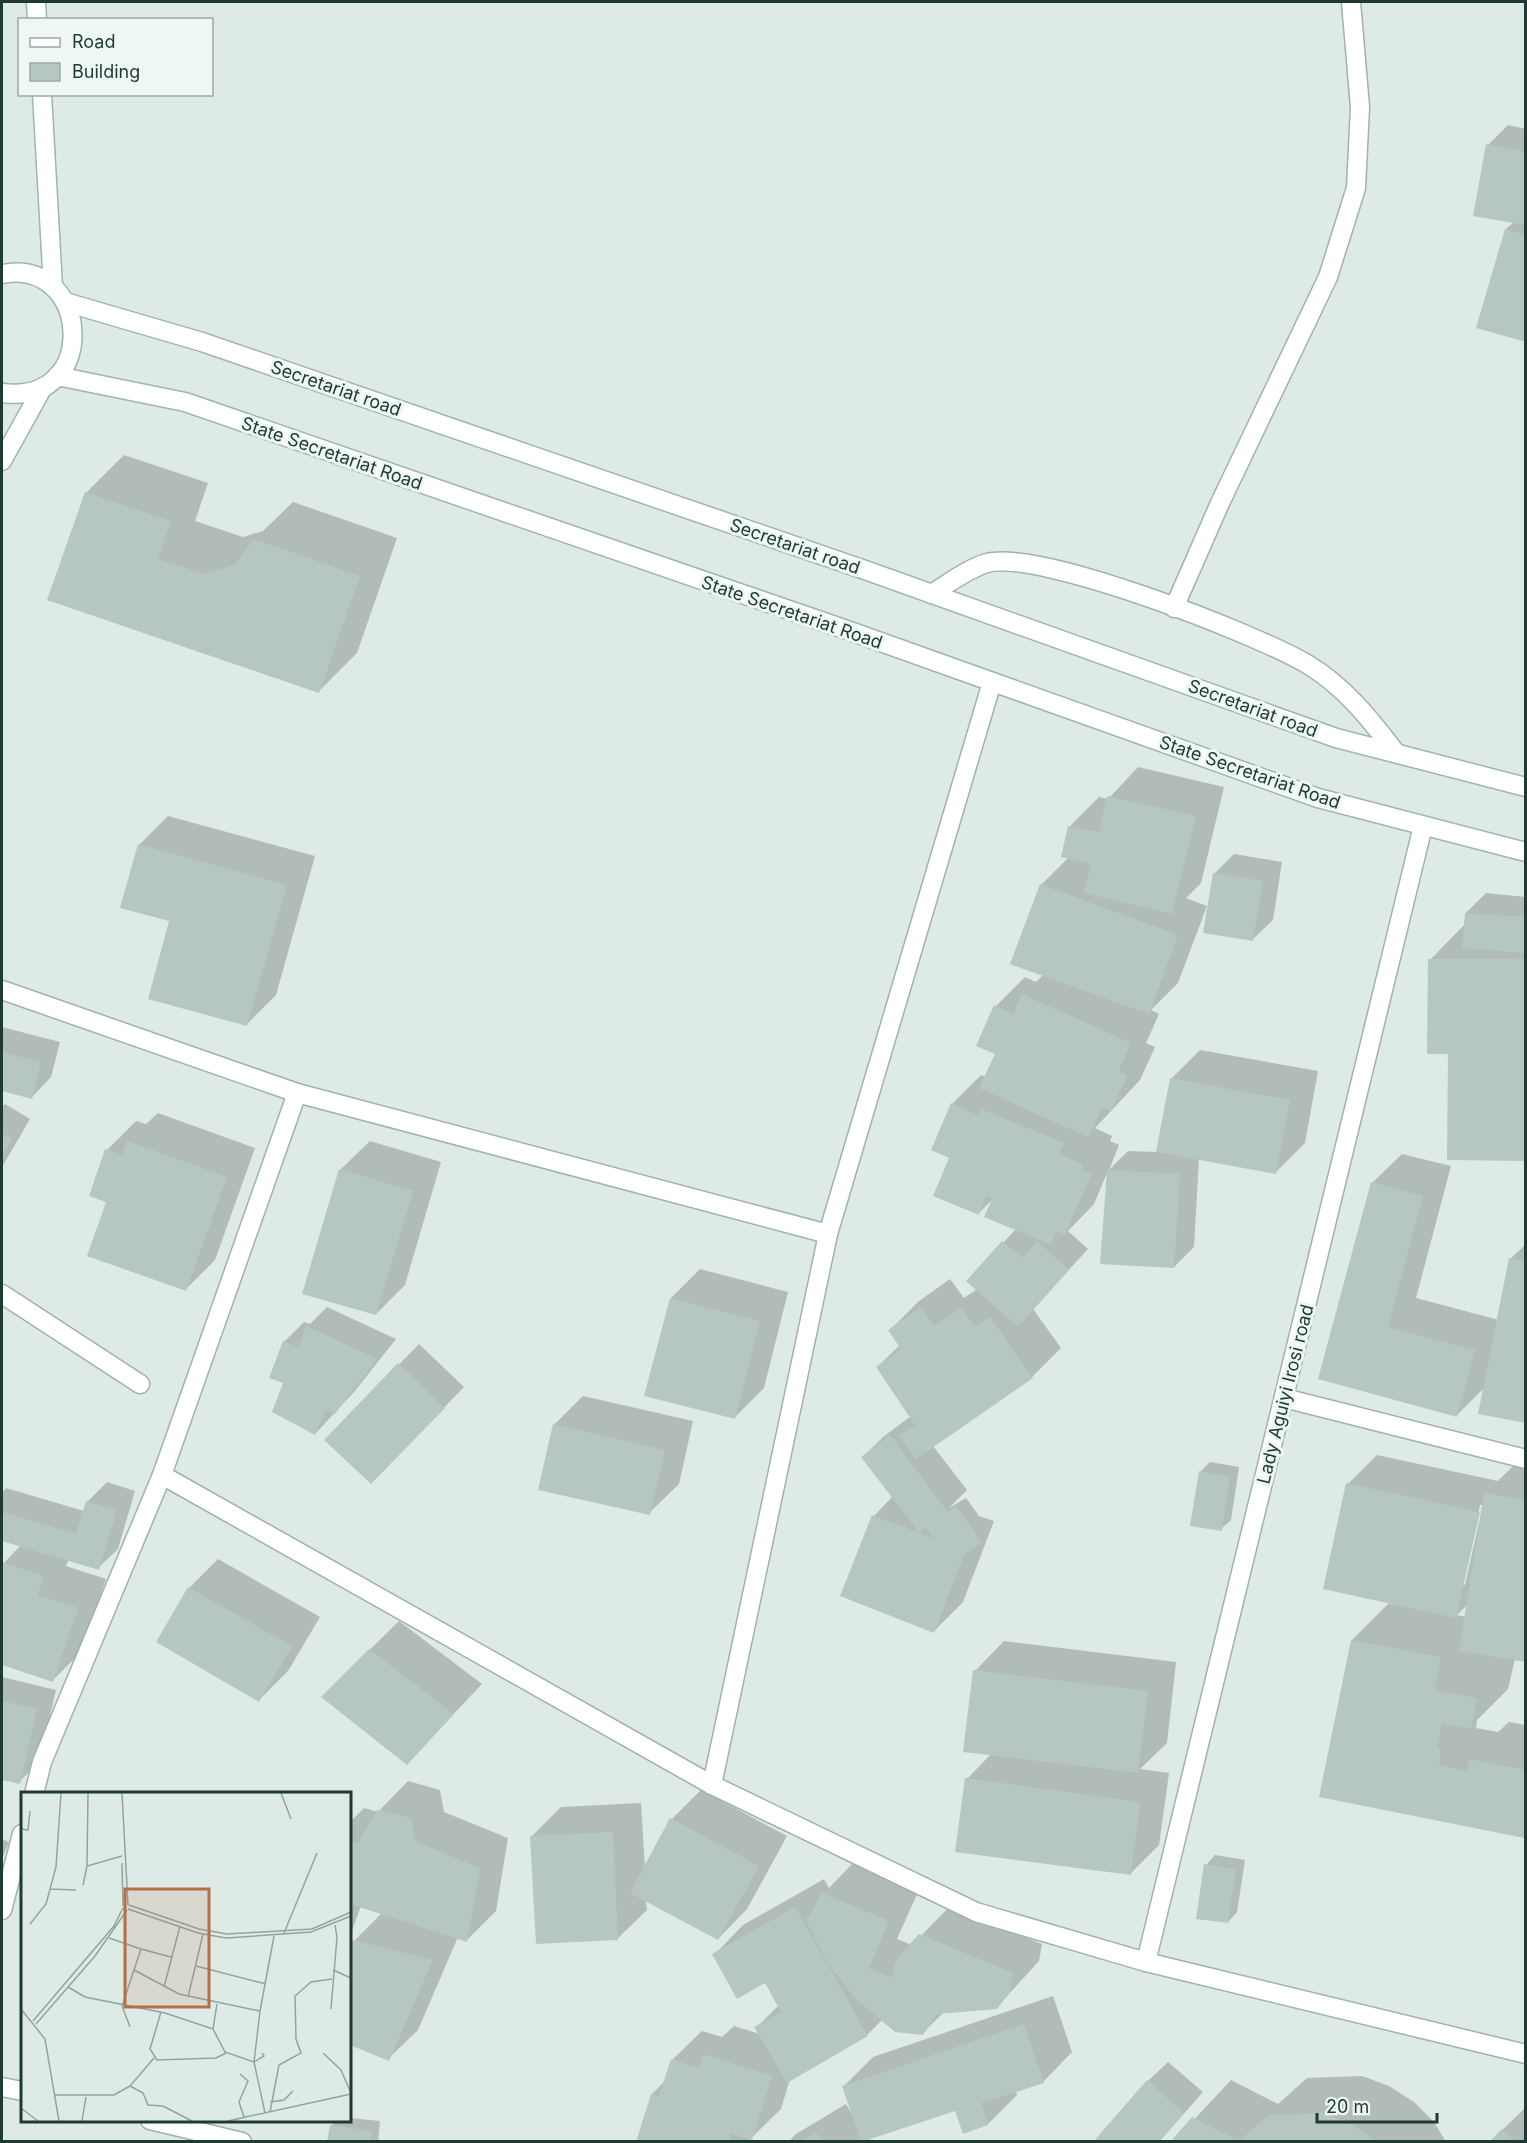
<svg xmlns="http://www.w3.org/2000/svg" width="1527" height="2143" font-family="Inter,sans-serif">
<style>
.shadow{fill:#0003;fill-rule:evenodd}
.building{fill:#b6c7c2}
.lines{fill:none;stroke-linecap:round;stroke-linejoin:round}
.lane-casing{stroke:#a1b2ac;stroke-width:21}
.street-casing{stroke:#a1b2ac;stroke-width:21}
.secondary-casing{stroke:#9db6af;stroke-width:21}
.lane{stroke:#fff;stroke-width:18}
.street{stroke:#fff;stroke-width:18}
.secondary{stroke:#fff;stroke-width:18}
.labels{text-anchor:middle;dominant-baseline:central;stroke-width:6;stroke-linejoin:round;paint-order:stroke}
.street-label{font-size:18px;fill:#1f3a34;stroke:#eef7f3}
.inset-road{fill:none;stroke:#92a49e;stroke-width:1.5}
.view{fill:#b46f49;fill-opacity:0.15;stroke:#b46f49;stroke-width:3}
.inset-edge{fill:none;stroke:#1f3a34;stroke-width:3}
</style>
<rect width="100%" height="100%" fill="#deeae5"/>
<g class="shadow">
<path d="M 1508,125 L 1526,129 L 1526,341 L 1506,229 L 1514,222 L 1488,145 Z"/>
<path d="M 124,455 L 208,483 L 195,521 L 243,537 L 263,531 L 293,502 L 397,538 L 357,653 L 319,691 L 49,599 L 86,493 Z"/>
<path d="M 1138,767 L 1224,787 L 1201,883 L 1186,898 L 1207,906 L 1178,983 L 1151,1010 L 1159,1014 L 1146,1043 L 1155,1047 L 1140,1080 L 1095,1128 L 1112,1136 L 1110,1141 L 1119,1145 L 1109,1170 L 1128,1151 L 1157,1152 L 1171,1079 L 1200,1050 L 1318,1071 L 1305,1143 L 1275,1173 L 1199,1158 L 1194,1247 L 1174,1267 L 1107,1173 L 1094,1204 L 1068,1231 L 1088,1249 L 1033,1309 L 1061,1348 L 1032,1377 L 933,1446 L 967,1490 L 949,1508 L 966,1498 L 979,1516 L 994,1521 L 963,1602 L 934,1631 L 874,1516 L 893,1496 L 863,1457 L 883,1437 L 911,1416 L 877,1367 L 900,1345 L 890,1330 L 919,1301 L 950,1279 L 964,1298 L 977,1289 L 968,1281 L 1016,1229 L 994,1198 L 979,1213 L 951,1157 L 952,1104 L 981,1075 L 986,1077 L 997,1053 L 996,1006 L 1025,977 L 1036,982 L 1044,974 L 1041,885 L 1069,857 L 1069,827 L 1099,797 L 1108,799 Z"/>
<path d="M 168,816 L 315,856 L 276,995 L 247,1024 L 171,920 L 139,845 Z"/>
<path d="M 1234,854 L 1282,862 L 1273,920 L 1253,939 L 1214,874 Z"/>
<path d="M 1486,893 L 1526,897 L 1526,1159 L 1449,1053 L 1430,960 L 1465,924 L 1466,913 Z"/>
<path d="M 2,1027 L 60,1042 L 51,1077 L 32,1097 L 2,1089 Z"/>
<path d="M 5,1104 L 30,1119 L 2,1167 L 2,1107 Z"/>
<path d="M 158,1113 L 255,1148 L 215,1260 L 186,1289 L 108,1201 L 107,1150 L 136,1121 L 146,1124 Z"/>
<path d="M 370,1141 L 441,1162 L 405,1285 L 376,1314 L 340,1170 Z"/>
<path d="M 1402,1154 L 1451,1166 L 1416,1298 L 1499,1320 L 1510,1259 L 1526,1244 L 1526,1422 L 1485,1387 L 1457,1415 L 1320,1378 L 1372,1183 Z"/>
<path d="M 700,1269 L 788,1292 L 764,1388 L 735,1417 L 671,1298 Z"/>
<path d="M 327,1307 L 396,1339 L 354,1392 L 315,1434 L 285,1382 L 284,1342 L 304,1322 L 310,1324 Z"/>
<path d="M 419,1344 L 464,1387 L 390,1463 L 326,1440 Z"/>
<path d="M 583,1396 L 693,1421 L 679,1484 L 649,1513 L 554,1425 Z"/>
<path d="M 1377,1455 L 1498,1481 L 1514,1465 L 1526,1466 L 1526,1660 L 1515,1659 L 1508,1689 L 1477,1720 L 1476,1728 L 1498,1732 L 1509,1722 L 1526,1725 L 1526,1834 L 1523,1836 L 1321,1796 L 1352,1640 L 1390,1602 L 1348,1484 ZM 1480,1505 L 1483,1505 L 1465,1585 L 1462,1585 ZM 1468,1604 L 1466,1617 L 1457,1615 Z"/>
<path d="M 1210,1462 L 1239,1467 L 1231,1520 L 1221,1529 L 1200,1472 Z"/>
<path d="M 107,1482 L 135,1491 L 118,1549 L 98,1568 L 69,1559 L 66,1566 L 106,1579 L 82,1651 L 53,1680 L 2,1663 L 2,1569 L 4,1563 L 21,1545 L 2,1539 L 2,1493 L 6,1488 L 84,1511 L 87,1502 Z"/>
<path d="M 218,1559 L 320,1617 L 288,1671 L 259,1700 L 189,1588 Z"/>
<path d="M 399,1621 L 482,1684 L 407,1763 L 323,1696 Z"/>
<path d="M 1004,1641 L 1176,1662 L 1167,1743 L 1140,1769 L 1169,1773 L 1159,1845 L 1130,1874 L 967,1779 L 991,1754 L 975,1671 Z"/>
<path d="M 2,1677 L 56,1690 L 39,1763 L 19,1782 L 2,1778 Z"/>
<path d="M 408,1781 L 440,1790 L 444,1812 L 508,1838 L 496,1911 L 467,1940 L 458,1937 L 418,2030 L 388,2059 L 350,2043 L 350,1951 L 354,1941 L 382,1913 L 361,1906 L 350,1936 L 350,1822 L 364,1808 L 378,1812 Z"/>
<path d="M 701,1790 L 787,1836 L 747,1909 L 718,1939 L 646,1900 L 647,1910 L 617,1939 L 532,1836 L 561,1807 L 641,1803 L 645,1869 L 672,1819 Z"/>
<path d="M 2,1839 L 9,1842 L 2,1859 Z"/>
<path d="M 1215,1855 L 1245,1860 L 1237,1912 L 1228,1922 L 1206,1865 Z"/>
<path d="M 852,1864 L 918,1892 L 897,1939 L 912,1945 L 950,1906 L 1042,1944 L 1039,1961 L 996,2008 L 944,2012 L 922,2034 L 882,2020 L 867,2035 L 790,2079 L 781,2109 L 747,2142 L 638,2142 L 652,2094 L 665,2081 L 672,2060 L 702,2031 L 722,2037 L 734,2026 L 760,2034 L 756,2028 L 779,2005 L 765,1981 L 714,1955 L 743,1925 L 824,1879 L 829,1888 Z"/>
<path d="M 1053,1996 L 1072,2052 L 1043,2082 L 1016,2091 L 1017,2095 L 988,2124 L 956,2110 L 869,2139 L 871,2142 L 788,2142 L 796,2134 L 846,2104 L 852,2114 L 844,2086 L 873,2057 Z"/>
<path d="M 1168,2062 L 1203,2092 L 1159,2142 L 1148,2081 Z"/>
<path d="M 1362,2076 L 1389,2086 L 1414,2102 L 1434,2122 L 1446,2142 L 1173,2142 L 1231,2080 L 1278,2104 L 1307,2078 Z"/>
<path d="M 1526,2107 L 1526,2142 L 1490,2142 Z"/>
<path d="M 350,2118 L 380,2121 L 378,2142 L 329,2142 L 331,2126 L 337,2120 L 350,2120 Z"/>
</g>
<g class="building">
<path d="M 1486,144 L 1526,152 L 1526,225 L 1473,216 Z"/>
<path d="M 1505,229 L 1526,235 L 1526,342 L 1476,328 Z"/>
<path d="M 85,492 L 171,521 L 158,559 L 204,574 L 235,565 L 253,539 L 360,576 L 319,693 L 47,600 Z"/>
<path d="M 1107,796 L 1196,816 L 1172,914 L 1084,893 L 1091,864 L 1061,857 L 1068,826 L 1099,832 Z"/>
<path d="M 138,844 L 287,885 L 247,1026 L 148,999 L 169,921 L 120,908 Z"/>
<path d="M 1213,873 L 1263,881 L 1253,941 L 1203,933 Z"/>
<path d="M 1040,884 L 1178,935 L 1149,1014 L 1010,964 Z"/>
<path d="M 1465,913 L 1526,917 L 1526,953 L 1462,948 Z"/>
<path d="M 1428,959 L 1526,959 L 1526,1161 L 1447,1160 L 1448,1054 L 1427,1054 Z"/>
<path d="M 1022,994 L 1131,1043 L 1118,1072 L 1127,1076 L 1111,1111 L 1102,1107 L 1088,1137 L 979,1088 L 995,1054 L 976,1046 L 994,1005 L 1013,1014 Z"/>
<path d="M 2,1052 L 41,1062 L 32,1099 L 2,1091 Z"/>
<path d="M 1170,1078 L 1290,1100 L 1276,1174 L 1156,1152 Z"/>
<path d="M 951,1103 L 978,1115 L 981,1109 L 1064,1143 L 1059,1154 L 1084,1165 L 1081,1170 L 1091,1174 L 1065,1235 L 1056,1231 L 1051,1245 L 984,1217 L 992,1199 L 986,1196 L 979,1215 L 933,1196 L 949,1158 L 931,1150 Z"/>
<path d="M 2,1133 L 12,1139 L 2,1156 Z"/>
<path d="M 127,1141 L 227,1177 L 186,1291 L 87,1256 L 106,1202 L 89,1196 L 105,1149 L 122,1155 Z"/>
<path d="M 339,1169 L 413,1191 L 376,1315 L 302,1294 Z"/>
<path d="M 1107,1170 L 1180,1174 L 1174,1268 L 1100,1264 Z"/>
<path d="M 1371,1182 L 1423,1196 L 1388,1327 L 1475,1350 L 1457,1417 L 1318,1379 Z"/>
<path d="M 1002,1241 L 1022,1258 L 1037,1241 L 1069,1270 L 1018,1327 L 966,1281 Z"/>
<path d="M 1509,1258 L 1526,1262 L 1526,1423 L 1478,1414 Z"/>
<path d="M 670,1298 L 760,1321 L 735,1419 L 644,1396 Z"/>
<path d="M 921,1307 L 934,1326 L 961,1308 L 975,1327 L 990,1317 L 1033,1378 L 916,1459 L 899,1436 L 915,1425 L 876,1367 L 901,1349 L 888,1330 Z"/>
<path d="M 306,1326 L 377,1359 L 335,1414 L 326,1410 L 315,1435 L 272,1412 L 283,1383 L 269,1378 L 283,1341 L 298,1347 Z"/>
<path d="M 398,1363 L 445,1408 L 371,1484 L 324,1440 Z"/>
<path d="M 553,1424 L 665,1450 L 650,1515 L 538,1490 Z"/>
<path d="M 890,1435 L 948,1512 L 956,1506 L 982,1542 L 964,1555 L 934,1633 L 840,1596 L 872,1515 L 919,1533 L 934,1539 L 926,1527 L 919,1533 L 861,1457 Z"/>
<path d="M 1199,1471 L 1230,1477 L 1222,1531 L 1190,1526 Z"/>
<path d="M 1346,1483 L 1480,1512 L 1456,1618 L 1323,1589 Z"/>
<path d="M 1484,1493 L 1526,1500 L 1526,1662 L 1459,1651 Z"/>
<path d="M 86,1501 L 117,1510 L 99,1570 L 2,1541 L 2,1512 L 76,1534 Z"/>
<path d="M 2,1562 L 44,1576 L 38,1595 L 78,1608 L 53,1682 L 2,1665 Z"/>
<path d="M 188,1587 L 292,1646 L 259,1702 L 156,1642 Z"/>
<path d="M 1351,1640 L 1441,1657 L 1435,1690 L 1477,1698 L 1471,1729 L 1442,1723 L 1437,1748 L 1441,1749 L 1439,1765 L 1467,1771 L 1469,1759 L 1526,1770 L 1524,1838 L 1319,1797 Z"/>
<path d="M 369,1649 L 454,1714 L 407,1765 L 321,1697 Z"/>
<path d="M 973,1670 L 1148,1691 L 1138,1773 L 963,1752 Z"/>
<path d="M 2,1701 L 37,1709 L 20,1784 L 2,1780 Z"/>
<path d="M 965,1778 L 1140,1802 L 1131,1875 L 955,1852 Z"/>
<path d="M 377,1810 L 411,1818 L 415,1841 L 480,1868 L 467,1942 L 350,1904 L 350,1841 L 358,1843 Z"/>
<path d="M 670,1818 L 759,1866 L 718,1940 L 630,1893 Z"/>
<path d="M 613,1832 L 618,1940 L 536,1944 L 530,1836 Z"/>
<path d="M 1204,1864 L 1236,1869 L 1228,1923 L 1196,1919 Z"/>
<path d="M 822,1893 L 889,1921 L 869,1968 L 891,1978 L 897,1958 L 919,1934 L 1013,1973 L 1010,1992 L 997,2009 L 937,2014 L 923,2035 L 895,2032 L 856,1999 L 828,1964 L 806,1921 Z"/>
<path d="M 795,1907 L 868,2036 L 787,2083 L 754,2027 L 781,2012 L 765,1983 L 737,1999 L 712,1954 Z"/>
<path d="M 353,1940 L 433,1960 L 389,2061 L 350,2045 L 350,1947 Z"/>
<path d="M 1024,2024 L 1044,2083 L 981,2103 L 988,2125 L 963,2134 L 955,2111 L 861,2142 L 842,2086 Z"/>
<path d="M 703,2054 L 772,2076 L 752,2140 L 731,2133 L 728,2142 L 636,2142 L 651,2094 L 659,2096 L 671,2059 L 699,2068 Z"/>
<path d="M 1147,2080 L 1184,2113 L 1159,2142 L 1093,2142 Z"/>
<path d="M 1324,2113 L 1351,2124 L 1378,2142 L 1170,2142 L 1192,2117 L 1239,2141 L 1268,2115 Z"/>
<path d="M 330,2125 L 372,2131 L 370,2142 L 327,2142 Z"/>
<path d="M 1502,2129 L 1515,2142 L 1489,2142 Z"/>
<path d="M 816,2132 L 822,2142 L 800,2142 Z"/>
</g>
<g class="lines">
<defs>
<g id="lane">
<path d="M 931,594 C 948,584 969,568 987,563 C 1039,549 1256,634 1307,664 C 1344,686 1370,719 1396,753"/>
<path d="M 1174,608 L 1220,503 L 1328,277 L 1356,188 L 1360,107 L 1351,2"/>
<path d="M 2,1294 L 140,1384"/>
</g>
<g id="street">
<path d="M 2,990 L 297,1093"/>
<path d="M 1284,1398 L 1526,1459"/>
<path d="M 162,1475 L 712,1785 L 976,1912 L 1146,1962 L 1526,2054"/>
<path d="M 712,1785 L 828,1234 L 992,682"/>
<path d="M 34,1794 L 42,1762 L 162,1475 L 297,1093 L 828,1234"/>
<path d="M 2,1910 L 22,1834"/>
<path d="M 1146,1962 L 1423,826"/>
<path d="M 2,2087 L 22,2091"/>
<path d="M 150,2120 L 242,2142"/>
</g>
<g id="secondary">
<path d="M 36,2 L 37,20"/>
<path d="M 42,94 L 53,287"/>
<path d="M 2,274 C 90,256 102,406 2,393"/>
<path d="M 65,302 L 202,342 L 865,570 L 1336,738 L 1526,787"/>
<path d="M 57,376 L 185,402 L 847,630 L 1318,798 L 1526,852"/>
<path d="M 2,461 L 43,387"/>
</g>
</defs>
<use href="#lane" class="lane-casing"/>
<use href="#street" class="street-casing"/>
<use href="#secondary" class="secondary-casing"/>
<use href="#lane" class="lane"/>
<use href="#street" class="street"/>
<use href="#secondary" class="secondary"/>
</g>
<g class="labels">
<g class="street-label">
<text transform="translate(336 388) rotate(19)">Secretariat road</text>
<text transform="translate(332 453) rotate(19)">State Secretariat Road</text>
<text transform="translate(795 546) rotate(19)">Secretariat road</text>
<text transform="translate(792 612) rotate(19)">State Secretariat Road</text>
<text transform="translate(1253 708) rotate(20)">Secretariat road</text>
<text transform="translate(1250 772) rotate(19)">State Secretariat Road</text>
<text transform="translate(1285 1394) rotate(-76)">Lady Aguiyi Irosi road</text>
</g>
</g>
<g transform="translate(21 1792)">
<rect width="330" height="330" fill="#deeae5"/>
<path class="inset-road" d="M 101,1 L 107,113M 260,1 L 270,27M 0,37 L 7,38 L 9,19M 101,71 L 102,114M 66,74 L 67,1M 62,93 L 66,74 L 101,64M 29,97 L 55,98M 108,113 L 178,137 L 206,142 L 291,137 L 330,120M 107,117 L 177,141 L 205,146 L 290,140 L 330,124M 9,132 L 25,112 L 35,75 L 40,1M 263,141 L 296,61M 88,146 L 120,157M 175,174 L 245,192M 113,178 L 158,202 L 239,219 L 253,144M 312,178 L 330,186M 47,195 L 64,205 L 144,221 L 192,237 L 196,212M 143,195 L 159,134M 167,205 L 182,142M 0,217 L 24,247 L 38,329M 310,217 L 316,145 L 314,133M 239,219 L 233,270 L 243,264 L 241,261M 140,220 L 129,257 L 136,268 L 195,266 L 205,261M 12,229 L 93,134 L 102,116M 15,232 L 74,164 L 106,118M 109,235 L 101,214 L 120,157 L 150,165M 192,237 L 204,260 L 233,270 L 244,321M 302,261 L 320,278 L 330,301M 133,266 L 109,294 L 122,301 L 127,313 L 142,314 L 171,329M 219,282 L 227,289 L 218,310 L 223,325M 33,303 L 93,303 L 109,294M 249,310 L 263,308 L 272,299M 0,316 L 17,329M 249,320 L 258,273 L 280,261 L 275,247 L 274,204 L 290,190 L 311,187M 61,329 L 65,305M 207,329 L 330,302"/>
<path class="view" d="M 104,97 L 188,97 L 188,215 L 104,215 Z"/>
<rect width="330" height="330" class="inset-edge"/>
</g>
<rect width="1527" height="2143" fill="none" stroke="#1f3a34" stroke-width="6"/>
<rect x="18" y="18" width="195" height="78" fill="#eef7f3" stroke="#9baba7" stroke-width="1.5"/>
<rect x="30" y="38" width="30" height="9" fill="#ffffff" stroke="#9baba7" stroke-width="1.5"/>
<text x="72" y="48" font-size="18" fill="#1f3a34">Road</text>
<rect x="30" y="63" width="30" height="18" fill="#b6c7c2" stroke="#9baba7" stroke-width="1.5"/>
<text x="72" y="78" font-size="18" fill="#1f3a34">Building</text>
<path d="M1317 2113v9h120v-9" fill="none" stroke="#1f3a34" stroke-width="3"/>
<text x="1326" y="2113" font-size="18" fill="#1f3a34" stroke="#eef7f3" stroke-width="4.5" paint-order="stroke">20 m</text>
</svg>
